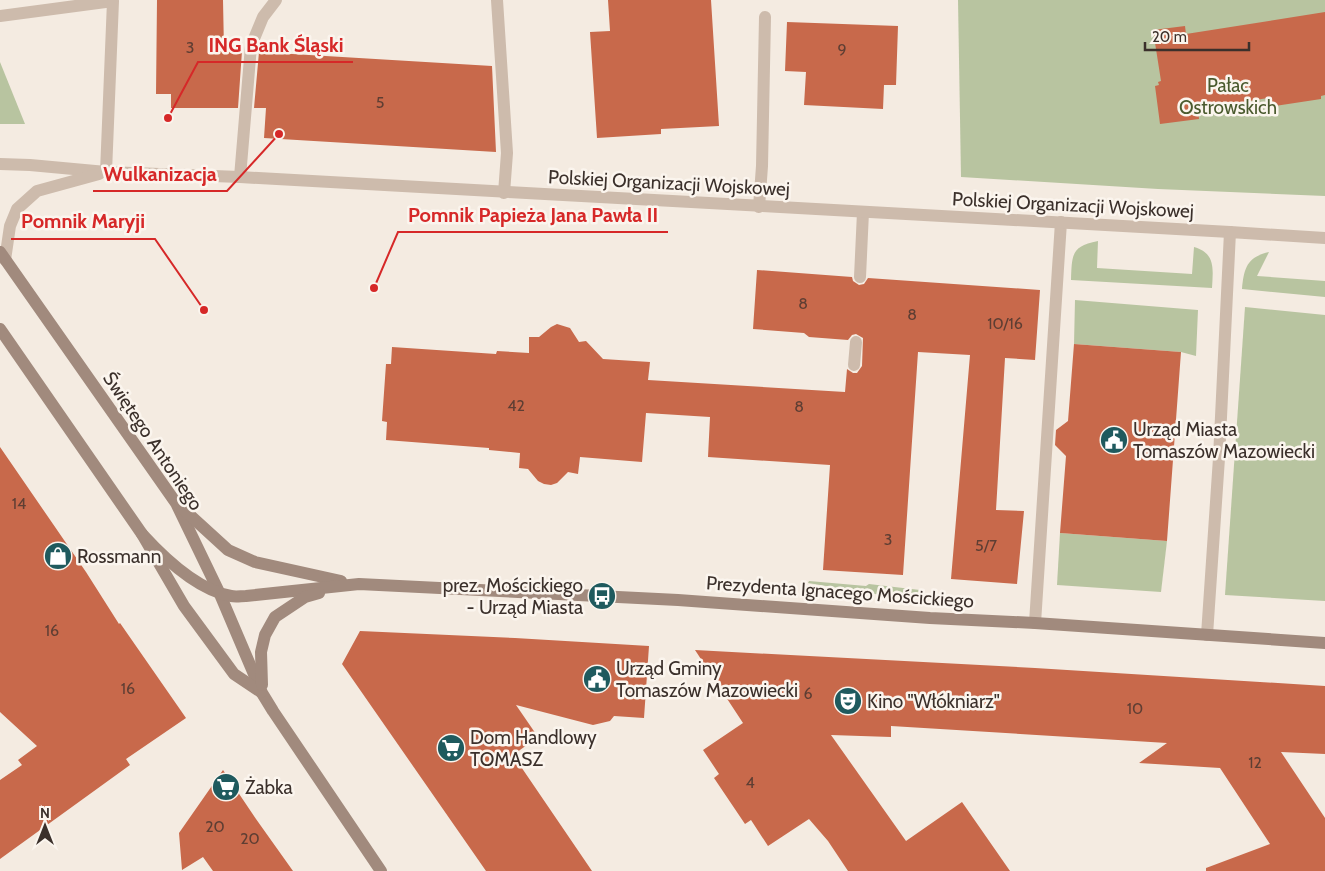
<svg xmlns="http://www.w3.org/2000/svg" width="1325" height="871" font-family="Cabin,sans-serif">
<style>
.green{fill:#b8c4a0}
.building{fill:#c8694b}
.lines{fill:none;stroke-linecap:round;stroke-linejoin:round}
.lane{stroke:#cdbbac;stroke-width:12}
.street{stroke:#cdbbac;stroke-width:12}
.secondary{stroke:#a18a7d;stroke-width:12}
.labels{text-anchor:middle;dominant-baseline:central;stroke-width:5;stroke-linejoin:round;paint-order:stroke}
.number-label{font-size:16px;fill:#5e3e33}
.park-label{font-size:19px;fill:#4a5a2e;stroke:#fbf5ee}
.street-label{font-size:19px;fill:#3b302b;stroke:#fbf5ee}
.poi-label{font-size:19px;fill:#3b302b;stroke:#fbf5ee;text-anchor:start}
.leader{fill:none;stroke:#d62828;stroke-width:2}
.callout-dot{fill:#d62828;stroke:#fbf5ee;stroke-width:2}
.callout-label{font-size:20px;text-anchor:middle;font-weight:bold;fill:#d62828;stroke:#fbf5ee;stroke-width:5;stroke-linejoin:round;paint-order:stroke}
</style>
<rect width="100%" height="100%" fill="#f4ebe1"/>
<g class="green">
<path d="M 958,0 L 1325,0 L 1325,196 L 1158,189 L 961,177 Z"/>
<path d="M 0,62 L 25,124 L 0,124 Z"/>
<path d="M 1098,241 L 1097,268 L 1192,274 L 1194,247 C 1216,253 1213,270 1212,288 L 1071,280 C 1072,255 1071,246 1098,241 Z"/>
<path d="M 1269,252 L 1257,276 L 1325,281 L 1325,297 L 1242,289 C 1244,268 1247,257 1269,252 Z"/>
<path d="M 1075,300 L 1198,310 L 1196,356 L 1181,352 L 1074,344 Z"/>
<path d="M 1245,307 L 1325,315 L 1325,601 L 1225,595 Z"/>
<path d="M 1060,533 L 1167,541 L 1161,592 L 1057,585 Z"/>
<path d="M 809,581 L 866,586 L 869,584 L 920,590 L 920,597 L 874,594 L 808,583 Z"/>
</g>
<g class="building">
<path d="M 157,0 L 223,0 L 224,50 L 242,51 L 238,108 L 171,108 L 171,94 L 156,94 Z"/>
<path d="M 608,0 L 711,0 L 719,126 L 661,129 L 661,134 L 597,138 L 590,32 L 610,31 Z"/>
<path d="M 1325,12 L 1325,95 L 1321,96 L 1321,99 L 1269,107 L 1268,98 L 1198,109 L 1199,119 L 1160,124 L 1155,86 L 1159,85 L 1158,82 L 1161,81 L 1153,30 L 1185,26 L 1186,34 Z"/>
<path d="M 787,22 L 898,26 L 896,85 L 884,85 L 883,109 L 804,105 L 806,72 L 785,71 Z"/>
<path d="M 259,52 L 492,66 L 496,152 L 264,138 L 266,108 L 254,108 Z"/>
<path d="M 757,270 L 852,277 L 853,281 L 859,285 L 864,284 L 868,278 L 1040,290 L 1035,360 L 1005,358 L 996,510 L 1024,511 L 1017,584 L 951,579 L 970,355 L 918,352 L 903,575 L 823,570 L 830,465 L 708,457 L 710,417 L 646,413 L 642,462 L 580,457 L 578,474 L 568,472 L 557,483 L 551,485 L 544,484 L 538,481 L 528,469 L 519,468 L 520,453 L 489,450 L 489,448 L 386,440 L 387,422 L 382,421 L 386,364 L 391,364 L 392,347 L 496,354 L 497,351 L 529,353 L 529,337 L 539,337 L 551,327 L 557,324 L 570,328 L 579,342 L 586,341 L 603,359 L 650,362 L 648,380 L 845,392 L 847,369 L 853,373 L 857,373 L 862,366 L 863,338 L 856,334 L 852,335 L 848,340 L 809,337 L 804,333 L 753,329 Z"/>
<path d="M 1074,344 L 1181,352 L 1167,541 L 1060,533 L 1066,456 L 1055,445 L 1056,430 L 1068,421 Z"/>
<path d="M 0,447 L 86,572 L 119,624 L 120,623 L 186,718 L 126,759 L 130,765 L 0,859 L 0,780 L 22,765 L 18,760 L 37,746 L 0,712 Z"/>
<path d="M 360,631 L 515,638 L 649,646 L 644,718 L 614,716 L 610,721 L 593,725 L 516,705 L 538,737 L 513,755 L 592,871 L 486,871 L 342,664 Z"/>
<path d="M 695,650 L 1035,668 L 1325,686 L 1325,754 L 1281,752 L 1325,818 L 1325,871 L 1206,871 L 1206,868 L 1270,844 L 1220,768 L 1139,763 L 1167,743 L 891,726 L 891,737 L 831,735 L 906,841 L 962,802 L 1010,871 L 848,871 L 828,841 L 809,819 L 768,846 L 751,820 L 745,824 L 714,778 L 719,774 L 703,750 L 743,723 Z"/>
<path d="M 223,770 L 256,819 L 293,871 L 213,871 L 203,857 L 182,870 L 179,833 Z"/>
</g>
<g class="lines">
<g class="lane">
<path d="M 497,0 L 507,153 L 504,193"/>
<path d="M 0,16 L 113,1 L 106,172"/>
<path d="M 240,177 L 251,46 L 263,17 L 276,0"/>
<path d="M 759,207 L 762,166 L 765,17"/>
<path d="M 860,277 L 863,212"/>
<path d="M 854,365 L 856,342"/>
<path d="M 1035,623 L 1061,222"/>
</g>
<g class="street">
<path d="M 0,164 L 30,165 L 106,172 L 240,177 L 1230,232"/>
<path d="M 5,260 L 10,226 L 17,209 L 37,191 L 99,174"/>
<path d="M 1207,635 L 1219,458 L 1230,232 L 1325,238"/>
</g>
<g class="secondary">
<path d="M 0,252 L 176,503 L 219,592 L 262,693 L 273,711 L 381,871"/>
<path d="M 0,329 L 142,534 L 184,606 L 234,674 L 261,692"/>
<path d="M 182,508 L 228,550 L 255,562 L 341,581"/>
<path d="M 142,534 C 163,557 198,590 231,596 C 236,597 241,596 246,596 L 359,584 L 678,600 L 930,618 L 1035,623 L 1325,643"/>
<path d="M 262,685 L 261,652 L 265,635 L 275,617 L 305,597 L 319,593"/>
</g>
</g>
<defs>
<symbol id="civic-disc" viewBox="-11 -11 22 22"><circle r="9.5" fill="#1f5a5e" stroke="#fbf5ee"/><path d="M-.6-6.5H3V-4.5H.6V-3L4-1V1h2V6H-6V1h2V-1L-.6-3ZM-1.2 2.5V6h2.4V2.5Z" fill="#fff"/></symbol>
<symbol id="shop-disc" viewBox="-11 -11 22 22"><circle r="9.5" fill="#1f5a5e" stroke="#fbf5ee"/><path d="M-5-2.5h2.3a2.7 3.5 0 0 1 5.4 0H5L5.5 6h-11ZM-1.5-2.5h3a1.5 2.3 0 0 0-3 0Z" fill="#fff"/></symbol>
<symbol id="bus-disc" viewBox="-11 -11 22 22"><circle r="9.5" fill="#1f5a5e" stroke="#fbf5ee"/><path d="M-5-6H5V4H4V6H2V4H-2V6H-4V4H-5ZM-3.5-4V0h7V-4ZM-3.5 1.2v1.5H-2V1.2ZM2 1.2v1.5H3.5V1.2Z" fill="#fff"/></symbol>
<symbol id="theatre-disc" viewBox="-11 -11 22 22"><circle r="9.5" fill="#1f5a5e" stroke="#fbf5ee"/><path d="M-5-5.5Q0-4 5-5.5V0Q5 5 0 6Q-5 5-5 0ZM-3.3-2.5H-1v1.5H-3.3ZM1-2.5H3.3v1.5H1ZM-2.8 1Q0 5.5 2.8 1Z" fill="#fff"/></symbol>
<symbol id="supermarket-disc" viewBox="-11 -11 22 22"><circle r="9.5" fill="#1f5a5e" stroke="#fbf5ee"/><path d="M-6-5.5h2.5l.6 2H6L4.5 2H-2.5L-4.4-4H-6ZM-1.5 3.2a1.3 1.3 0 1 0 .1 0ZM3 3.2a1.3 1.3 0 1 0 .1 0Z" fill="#fff"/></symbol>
</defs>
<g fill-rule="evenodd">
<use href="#civic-disc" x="1098" y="424" width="32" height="32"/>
<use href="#shop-disc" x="42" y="540" width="32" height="32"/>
<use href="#bus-disc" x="586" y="580" width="32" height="32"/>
<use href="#civic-disc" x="581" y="663" width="32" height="32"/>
<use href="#theatre-disc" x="832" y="685" width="32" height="32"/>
<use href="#supermarket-disc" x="435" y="732" width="32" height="32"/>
<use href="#supermarket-disc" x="210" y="771" width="32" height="32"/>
</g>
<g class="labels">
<g class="number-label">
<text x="190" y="47">3</text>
<text x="842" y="49">9</text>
<text x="380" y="102">5</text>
<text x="803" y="303">8</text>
<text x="912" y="314">8</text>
<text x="1005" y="323">10/16</text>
<text x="516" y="405">42</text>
<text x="799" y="406">8</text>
<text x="19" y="503">14</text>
<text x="888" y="539">3</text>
<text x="986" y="545">5/7</text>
<text x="52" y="630">16</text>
<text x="128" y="688">16</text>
<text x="808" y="693">6</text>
<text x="1135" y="708">10</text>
<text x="1255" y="762">12</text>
<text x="750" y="782">4</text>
<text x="215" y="826">20</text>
<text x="250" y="838">20</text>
</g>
<g class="park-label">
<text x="1228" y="85">Pałac<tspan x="1228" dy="22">Ostrowskich</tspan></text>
</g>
<g class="street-label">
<text transform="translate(669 183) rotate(3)">Polskiej Organizacji Wojskowej</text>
<text transform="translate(1073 205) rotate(3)">Polskiej Organizacji Wojskowej</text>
<text transform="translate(153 441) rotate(56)">Świętego Antoniego</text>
<text transform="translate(840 592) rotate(4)">Prezydenta Ignacego Mościckiego</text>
</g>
<g class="poi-label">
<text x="1133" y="429">Urząd Miasta<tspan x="1133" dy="22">Tomaszów Mazowiecki</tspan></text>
<text x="77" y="556">Rossmann</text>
<text x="583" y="585" text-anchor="end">prez. Mościckiego<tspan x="583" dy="22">- Urząd Miasta</tspan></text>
<text x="616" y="668">Urząd Gminy<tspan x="616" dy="22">Tomaszów Mazowiecki</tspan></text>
<text x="867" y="701">Kino "Włókniarz"</text>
<text x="470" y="737">Dom Handlowy<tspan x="470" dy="22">TOMASZ</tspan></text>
<text x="245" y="787">Żabka</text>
</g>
</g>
<path class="leader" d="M168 118L198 62H353M279 134L227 191H93M374 288L398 232H668M204 310L155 239H11"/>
<g class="callout-dot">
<circle cx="168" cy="118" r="5"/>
<circle cx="279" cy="134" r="5"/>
<circle cx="374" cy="288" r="5"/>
<circle cx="204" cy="310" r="5"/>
</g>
<g class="callout-label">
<text x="276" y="52">ING Bank Śląski</text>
<text x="160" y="181">Wulkanizacja</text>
<text x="533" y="222">Pomnik Papieża Jana Pawła II</text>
<text x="83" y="228">Pomnik Maryji</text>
</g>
<g transform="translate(45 826)" stroke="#fbf5ee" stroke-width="4" paint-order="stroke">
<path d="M0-4L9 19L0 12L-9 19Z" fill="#3b302b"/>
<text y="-8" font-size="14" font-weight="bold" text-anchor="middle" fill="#3b302b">N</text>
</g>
<path d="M1145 42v8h104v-8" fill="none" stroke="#3b302b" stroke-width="2.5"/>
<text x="1152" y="42" font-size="15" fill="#3b302b" stroke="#fbf5ee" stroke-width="4" paint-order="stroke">20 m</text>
</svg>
